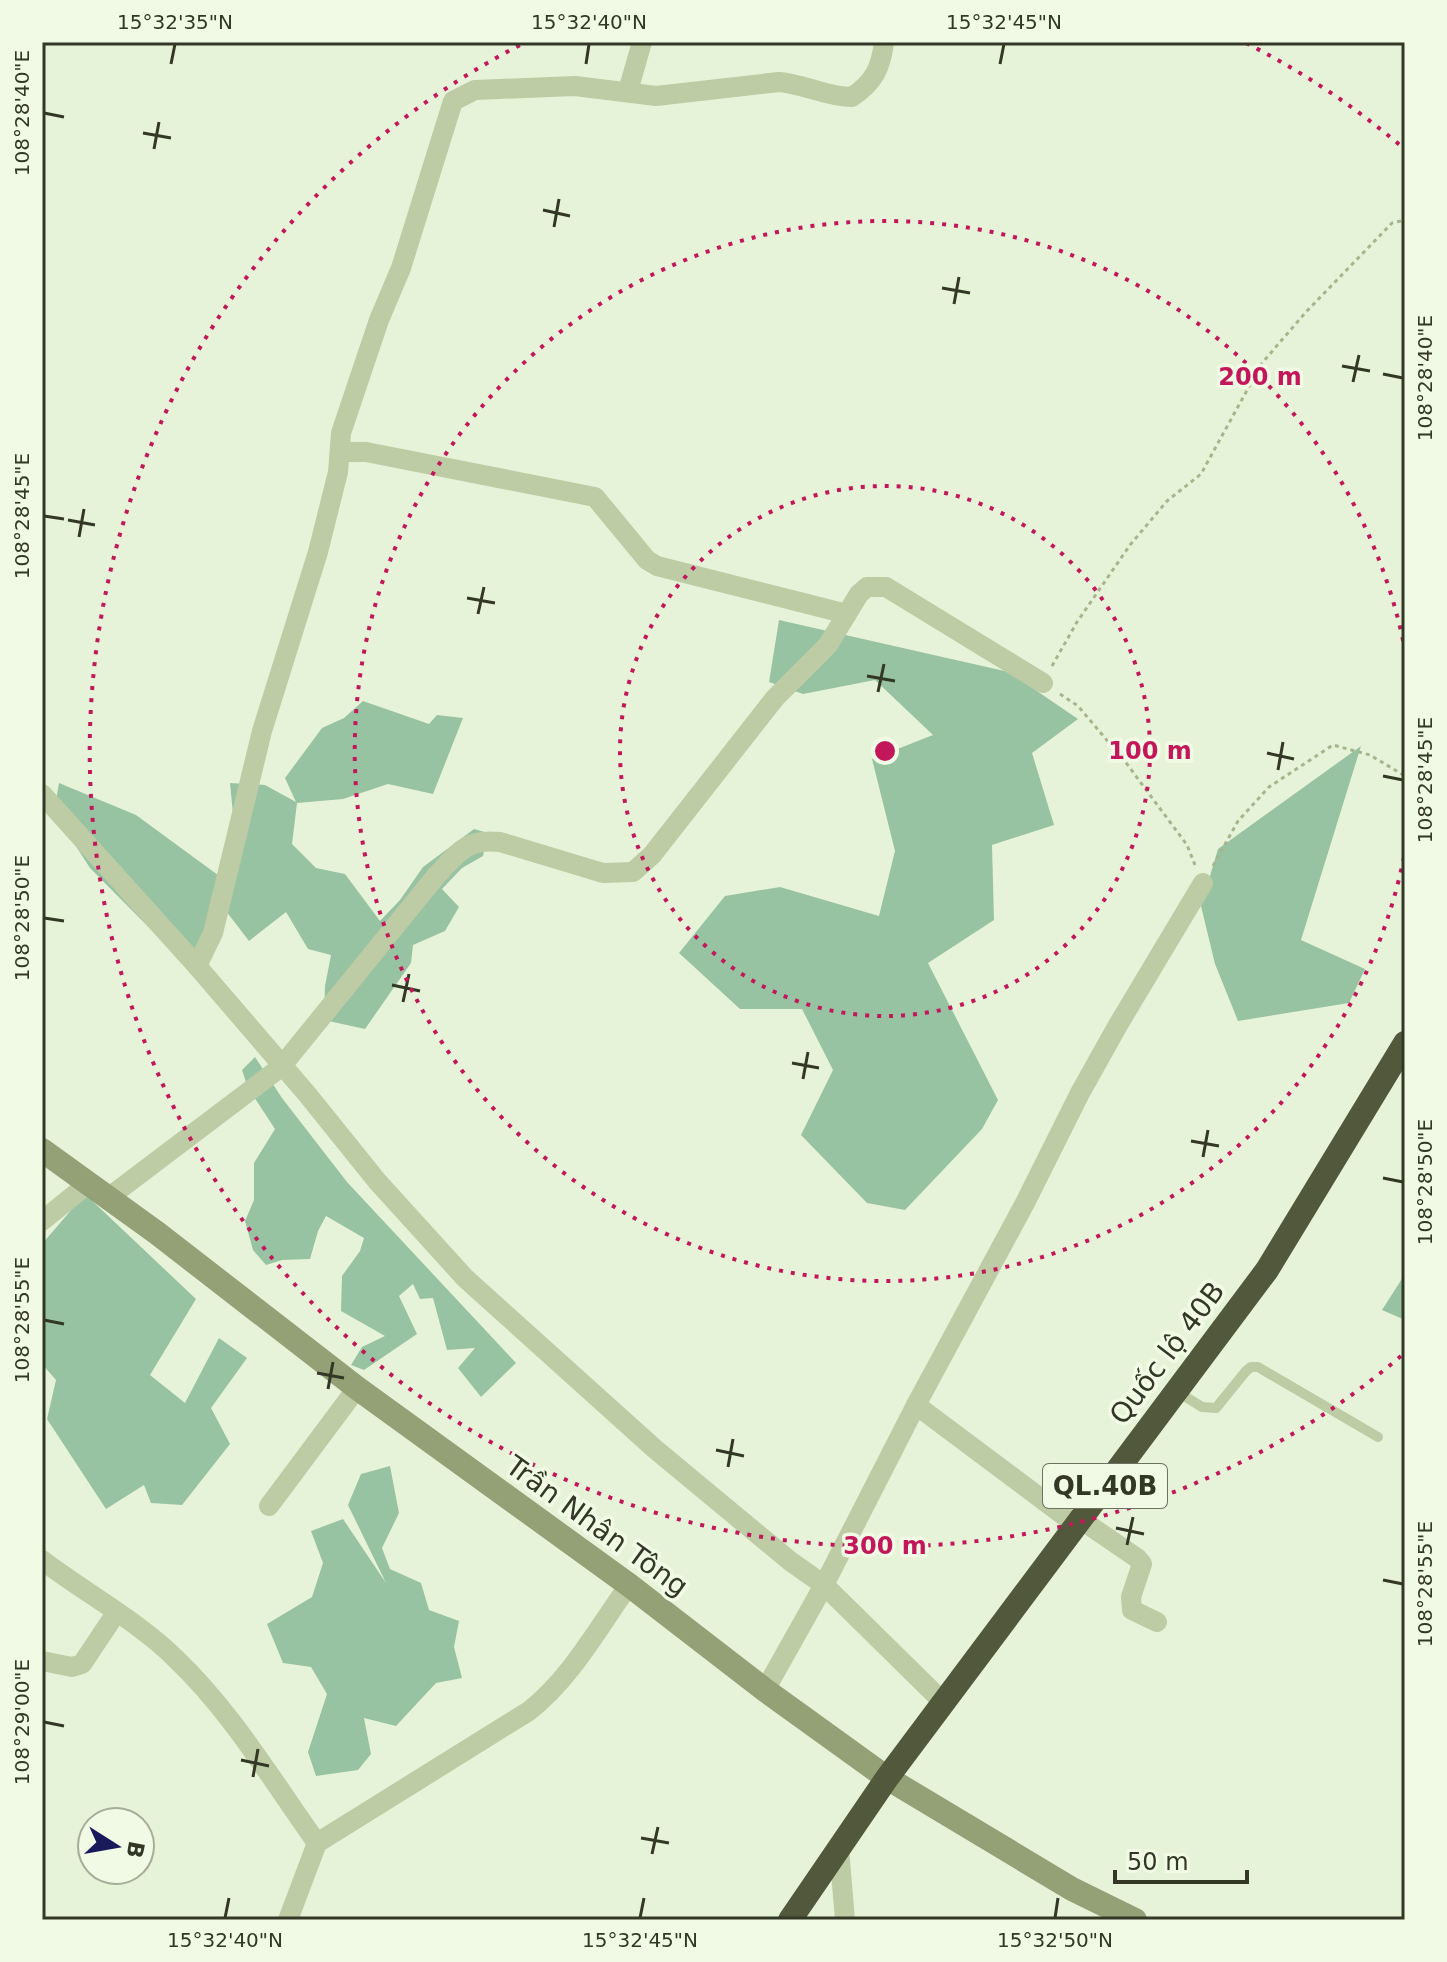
<svg xmlns="http://www.w3.org/2000/svg" width="1447" height="1962" font-family="'DejaVu Sans',sans-serif">
<style>
.green{fill:#98c3a3}
.lines{fill:none;stroke-linecap:round;stroke-linejoin:round}
.path{stroke:#a7b58c;stroke-width:3;stroke-dasharray:4 4;stroke-linecap:butt}
.lane{stroke:#bdcca4;stroke-width:10}
.street{stroke:#bdcca4;stroke-width:20}
.secondary{stroke:#94a075;stroke-width:24}
.highway{stroke:#52583c;stroke-width:24}
.ticks{fill:none;stroke:#333726;stroke-width:3}
.ring{fill:none;stroke:#c2185b;stroke-width:4;stroke-dasharray:4 8}
.labels{text-anchor:middle;dominant-baseline:central;stroke-width:7;stroke-linejoin:round;paint-order:stroke}
.shield{fill:#f1fae5;stroke:#6c725f;stroke-width:2}
.shield-label{font-size:26px;font-weight:bold;fill:#333726}
.street-label{font-size:28px;fill:#333726;stroke:#f1fae5}
.centre{fill:#c2185b;stroke:#f1fae5;stroke-width:4}
.ring-label{font-size:24px;text-anchor:middle;font-weight:bold;fill:#c2185b;stroke:#f1fae5;stroke-width:7;stroke-linejoin:round;paint-order:stroke}
.neatline{fill:none;stroke:#333726;stroke-width:3}
.ticks-label{font-size:20px;text-anchor:middle;fill:#333726}
</style>
<rect width="100%" height="100%" fill="#e7f3d9"/>
<g class="green">
<path d="M 779,620 L 1009,672 L 1078,719 L 1032,753 L 1054,825 L 992,845 L 994,920 L 928,963 L 998,1100 L 982,1129 L 905,1210 L 867,1203 L 801,1135 L 833,1070 L 802,1009 L 740,1009 L 679,953 L 725,896 L 780,887 L 879,916 L 895,851 L 872,759 L 933,735 L 875,680 L 803,694 L 769,682 Z"/>
<path d="M 363,701 L 429,724 L 437,715 L 463,718 L 433,794 L 388,784 L 343,799 L 297,803 L 292,844 L 316,868 L 345,874 L 380,921 L 400,900 L 423,867 L 474,829 L 488,833 L 483,856 L 462,868 L 442,889 L 459,907 L 445,931 L 413,945 L 411,963 L 365,1029 L 324,1020 L 325,986 L 331,955 L 308,949 L 286,912 L 249,941 L 226,911 L 233,814 L 230,783 L 265,785 L 296,802 L 285,778 L 322,728 L 344,718 Z"/>
<path d="M 1361,746 L 1301,940 L 1365,969 L 1349,1003 L 1238,1021 L 1215,964 L 1201,906 L 1218,849 Z"/>
<path d="M 59,783 L 136,815 L 222,878 L 195,974 L 90,868 L 54,812 Z"/>
<path d="M 255,1057 L 282,1098 L 347,1182 L 516,1363 L 481,1397 L 458,1368 L 475,1348 L 447,1350 L 433,1298 L 420,1299 L 413,1284 L 399,1296 L 417,1334 L 364,1370 L 351,1365 L 362,1347 L 385,1336 L 341,1311 L 342,1276 L 360,1251 L 364,1238 L 326,1216 L 318,1231 L 310,1259 L 282,1260 L 266,1265 L 253,1250 L 245,1221 L 254,1200 L 254,1163 L 275,1129 L 248,1088 L 242,1070 Z"/>
<path d="M 85,1194 L 196,1299 L 150,1375 L 185,1403 L 219,1338 L 247,1358 L 211,1408 L 230,1444 L 182,1505 L 151,1503 L 144,1485 L 106,1509 L 47,1419 L 56,1380 L 42,1364 L 42,1244 Z"/>
<path d="M 1405,1274 L 1405,1320 L 1382,1310 Z"/>
<path d="M 390,1466 L 399,1513 L 382,1548 L 390,1569 L 421,1583 L 429,1610 L 459,1621 L 454,1647 L 462,1678 L 436,1683 L 396,1726 L 364,1718 L 371,1754 L 358,1770 L 316,1776 L 308,1752 L 327,1694 L 311,1667 L 283,1663 L 267,1624 L 312,1597 L 323,1563 L 311,1531 L 343,1519 L 386,1583 L 348,1505 L 361,1474 Z"/>
</g>
<g class="lines">
<g class="path">
<path d="M 1052,666 L 1077,622 L 1130,545 L 1167,501 L 1201,474 L 1262,363 L 1306,312 L 1392,223 L 1405,220"/>
<path d="M 1060,694 L 1078,706 L 1127,764 L 1187,845 L 1195,865"/>
<path d="M 1213,866 L 1238,821 L 1269,787 L 1333,745 L 1370,755 L 1405,776"/>
</g>
<path class="lane" d="M 1178,1392 L 1202,1407 L 1216,1408 L 1246,1371 L 1251,1367 L 1258,1367 L 1378,1437"/>
<g class="street">
<path d="M 628,91 L 642,42"/>
<path d="M 341,452 L 366,452 L 595,497 L 647,560 L 657,566 L 847,614"/>
<path d="M 42,794 L 197,966 L 307,1094 L 377,1181 L 465,1278 L 655,1449 L 790,1561 L 824,1585 L 943,1702"/>
<path d="M 197,966 L 213,933 L 262,731 L 318,552 L 338,472 L 341,433 L 379,320 L 401,268 L 453,101 L 475,90 L 575,86 L 656,96 L 779,82 C 804,84 827,97 852,97 C 874,82 881,68 884,42"/>
<path d="M 108,1198 L 281,1067 L 436,876 C 458,853 466,838 500,842 L 603,873 L 633,872 L 652,855 L 775,698 L 828,645 L 859,594 L 867,587 L 886,587 L 1043,683"/>
<path d="M 42,1221 L 89,1183"/>
<path d="M 916,1405 L 1075,1524"/>
<path d="M 269,1506 L 357,1388"/>
<path d="M 1080,1519 L 1137,1558 L 1142,1564 L 1131,1597 L 1132,1610 L 1157,1622"/>
<path d="M 42,1560 C 84,1592 139,1622 175,1658 C 231,1711 272,1780 317,1843"/>
<path d="M 42,1661 L 72,1667 L 82,1664 L 116,1613"/>
<path d="M 765,1690 L 824,1585 L 916,1405 L 1025,1203 L 1080,1093 L 1118,1025 L 1203,883"/>
<path d="M 839,1848 L 845,1920"/>
<path d="M 288,1920 L 317,1843 L 529,1711 C 571,1678 598,1628 629,1585"/>
</g>
<path class="secondary" d="M 42,1150 L 157,1233 L 357,1388 L 629,1585 L 765,1690 L 887,1778 L 1072,1889 L 1135,1920"/>
<path class="highway" d="M 790,1920 L 887,1778 L 1267,1270 L 1405,1043"/>
</g>
<path class="ticks" d="M 171,64 L 175,44M 586,64 L 589,44M 1000,64 L 1004,44M 44,113 L 64,117M 143,133 L 171,138M 154,149 L 159,122M 543,210 L 570,216M 554,227 L 559,199M 942,288 L 970,293M 954,304 L 959,277M 1342,366 L 1370,371M 1383,374 L 1403,378M 1353,382 L 1359,355M 44,516 L 64,519M 68,520 L 95,525M 79,537 L 84,509M 467,598 L 495,603M 478,614 L 484,587M 867,676 L 895,681M 878,692 L 884,664M 1267,753 L 1294,759M 1278,770 L 1283,742M 1383,776 L 1403,780M 44,918 L 64,921M 392,985 L 420,991M 403,1002 L 409,974M 792,1063 L 819,1068M 803,1079 L 808,1052M 1191,1141 L 1219,1146M 1203,1157 L 1208,1130M 1383,1178 L 1403,1182M 44,1320 L 64,1324M 317,1373 L 344,1378M 328,1389 L 333,1362M 716,1450 L 744,1456M 728,1467 L 733,1439M 1116,1528 L 1144,1534M 1127,1545 L 1133,1517M 1383,1580 L 1403,1584M 44,1722 L 64,1726M 241,1760 L 269,1766M 253,1777 L 258,1749M 641,1838 L 669,1843M 652,1854 L 658,1827M 225,1918 L 229,1898M 640,1918 L 644,1898M 1055,1918 L 1058,1898"/>
<g class="ring">
<circle cx="885" cy="751" r="265"/>
<path d="M1404 857A530 530 0 1 1 1404 645"/>
<path d="M1401 1356A795 795 0 1 1 524 43M1246 43A795 795 0 0 1 1401 146"/>
</g>
<g class="labels">
<rect class="shield" x="1043" y="1464" width="124" height="44" rx="6"/>
<g class="shield-label">
<text x="1105" y="1486">QL.40B</text>
</g>
<g class="street-label">
<text transform="translate(1167 1353) rotate(-53)">Quốc lộ 40B</text>
<text transform="translate(597 1526) rotate(36)">Trần Nhân Tông</text>
</g>
</g>
<circle cx="885" cy="751" r="12" class="centre"/>
<g class="ring-label">
<text x="1260" y="385">200 m</text>
<text x="1150" y="759">100 m</text>
<text x="885" y="1554">300 m</text>
</g>
<rect width="1447" height="1962" fill="none" stroke="#f1fae5" stroke-width="88"/>
<g transform="translate(116 1846) rotate(101)"><circle r="38" fill="#f1fae5" stroke="#a5ac99" stroke-width="2"/>
<path d="M0-6L14 30L0 20L-14 30Z" fill="#191a5b"/>
<text y="-12" font-size="22" font-weight="bold" text-anchor="middle" fill="#333726">B</text>
</g>
<path d="M1115 1870v12h132v-12" fill="none" stroke="#333726" stroke-width="4"/>
<text x="1127" y="1870" font-size="24" fill="#333726" stroke="#f1fae5" stroke-width="6" paint-order="stroke">50 m</text>
<rect x="44" y="44" width="1359" height="1874" class="neatline"/>
<g class="ticks-label">
<text x="175" y="29">15°32'35"N</text>
<text x="589" y="29">15°32'40"N</text>
<text x="1004" y="29">15°32'45"N</text>
<text transform="translate(22 113) rotate(-90)" y="7">108°28'40"E</text>
<text transform="translate(1425 378) rotate(-90)" y="7">108°28'40"E</text>
<text transform="translate(22 516) rotate(-90)" y="7">108°28'45"E</text>
<text transform="translate(1425 780) rotate(-90)" y="7">108°28'45"E</text>
<text transform="translate(22 918) rotate(-90)" y="7">108°28'50"E</text>
<text transform="translate(1425 1182) rotate(-90)" y="7">108°28'50"E</text>
<text transform="translate(22 1320) rotate(-90)" y="7">108°28'55"E</text>
<text transform="translate(1425 1584) rotate(-90)" y="7">108°28'55"E</text>
<text transform="translate(22 1722) rotate(-90)" y="7">108°29'00"E</text>
<text x="225" y="1947">15°32'40"N</text>
<text x="640" y="1947">15°32'45"N</text>
<text x="1055" y="1947">15°32'50"N</text>
</g>
</svg>
